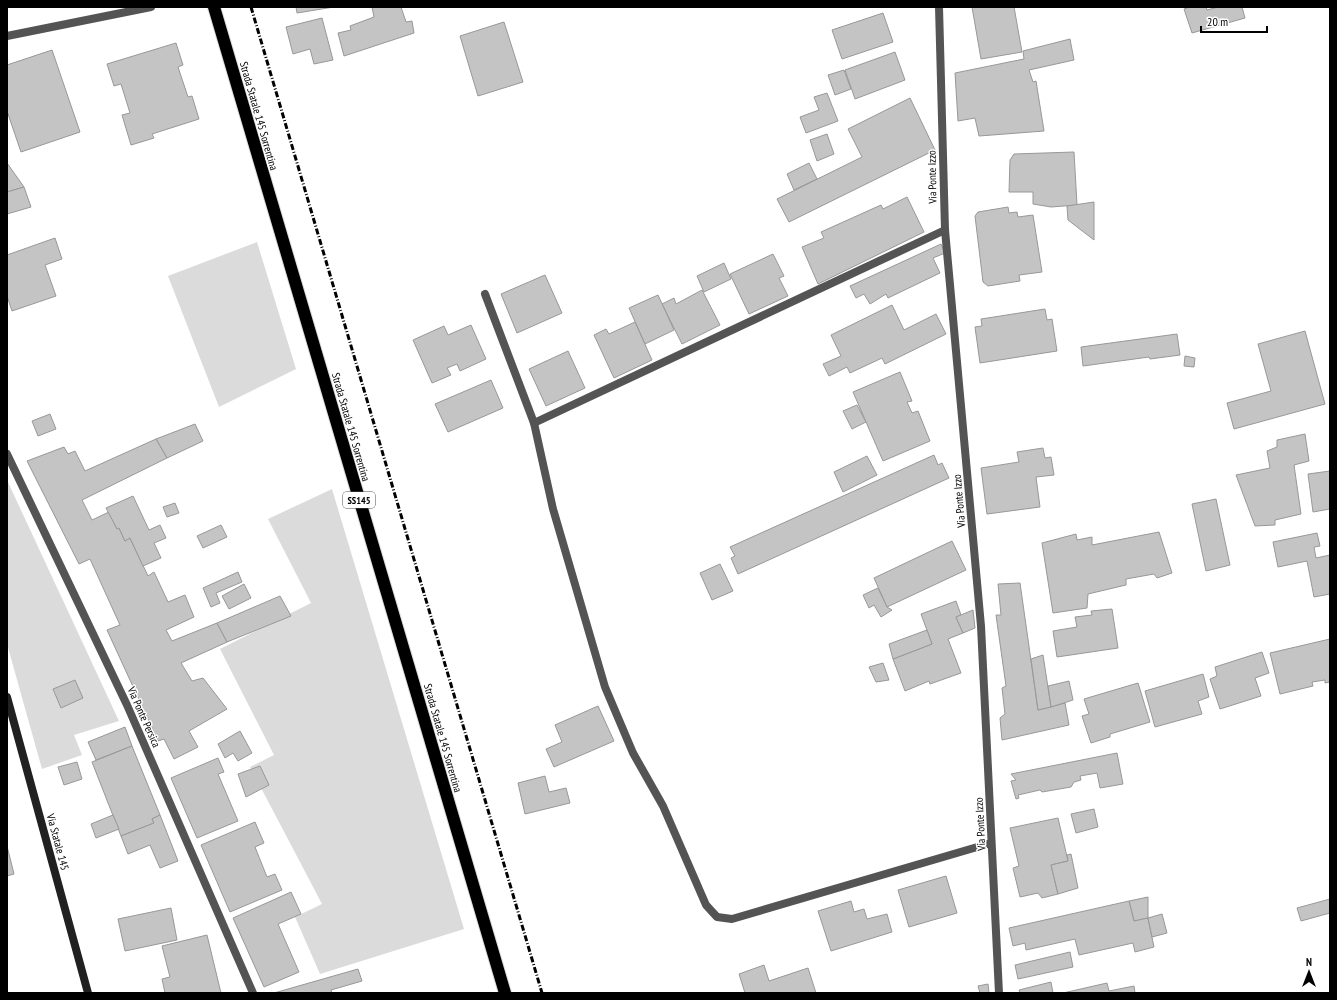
<svg xmlns="http://www.w3.org/2000/svg" width="1337" height="1000" font-family="'PT Sans Narrow',sans-serif">
<style>
.green{fill:#dbdbdb}
.building{fill:#c4c4c4;stroke:#989898}
.lines{fill:none;stroke-linecap:round;stroke-linejoin:round}
.highway-casing{stroke:#dbdbdb;stroke-width:14}
.street{stroke:#545454;stroke-width:8}
.secondary{stroke:#212121;stroke-width:8}
.highway{stroke:#000;stroke-width:12}
.rail{stroke:#000;stroke-width:3;stroke-dasharray:6 2 1 2;stroke-linecap:butt}
.labels{text-anchor:middle;dominant-baseline:central;stroke-width:3;stroke-linejoin:round;paint-order:stroke}
.shield{fill:#fff;stroke:#4c4c4c;stroke-width:1}
.shield-label{font-size:10px;font-weight:bold;fill:#000}
.street-label{font-size:11px;fill:#000;stroke:#fff}
</style>
<rect width="100%" height="100%" fill="#fff"/>
<g class="green">
<path d="M 257,242 L 296,369 L 219,407 L 168,276 Z"/>
<path d="M 7,480 L 119,721 L 74,735 L 82,755 L 42,769 L 7,644 Z"/>
<path d="M 332,489 L 464,929 L 320,974 L 295,917 L 322,904 L 250,767 L 274,755 L 220,649 L 311,603 L 268,519 Z"/>
</g>
<g class="building">
<path d="M 296,7 L 334,7 L 297,13 Z"/>
<path d="M 372,7 L 401,7 L 406,22 L 412,21 L 414,33 L 344,56 L 338,33 L 351,30 L 350,26 L 374,17 Z"/>
<path d="M 972,7 L 1014,7 L 1022,52 L 981,59 Z"/>
<path d="M 1190,7 L 1206,7 L 1207,10 L 1218,7 L 1242,7 L 1245,18 L 1192,33 L 1184,9 Z"/>
<path d="M 883,13 L 893,42 L 842,59 L 832,30 Z"/>
<path d="M 322,18 L 333,60 L 314,64 L 310,49 L 293,54 L 286,27 Z"/>
<path d="M 504,22 L 523,82 L 478,96 L 460,36 Z"/>
<path d="M 1070,39 L 1074,60 L 1029,70 L 1033,82 L 1036,81 L 1044,131 L 979,136 L 975,118 L 958,121 L 955,73 L 1024,59 L 1023,51 Z"/>
<path d="M 176,43 L 183,65 L 178,67 L 188,97 L 192,96 L 199,119 L 152,134 L 154,138 L 131,145 L 122,115 L 130,113 L 121,84 L 114,86 L 107,64 Z"/>
<path d="M 52,50 L 80,132 L 21,152 L 7,111 L 7,65 Z"/>
<path d="M 895,52 L 905,80 L 855,99 L 845,70 Z"/>
<path d="M 844,70 L 851,89 L 835,95 L 828,75 Z"/>
<path d="M 827,93 L 838,121 L 806,133 L 800,117 L 819,110 L 814,97 Z"/>
<path d="M 910,98 L 935,150 L 789,222 L 777,199 L 862,157 L 848,129 Z"/>
<path d="M 827,134 L 834,154 L 817,161 L 810,140 Z"/>
<path d="M 1074,152 L 1077,205 L 1051,207 L 1033,204 L 1033,192 L 1009,192 L 1010,160 L 1014,154 Z"/>
<path d="M 7,163 L 24,187 L 7,192 Z"/>
<path d="M 809,163 L 817,179 L 794,190 L 787,174 Z"/>
<path d="M 24,187 L 31,207 L 7,214 L 7,192 Z"/>
<path d="M 907,197 L 924,232 L 818,284 L 802,247 L 824,238 L 821,232 L 881,205 L 883,209 Z"/>
<path d="M 1094,202 L 1094,240 L 1068,220 L 1067,206 Z"/>
<path d="M 1008,207 L 1009,213 L 1017,212 L 1018,217 L 1033,215 L 1042,272 L 1019,275 L 1020,281 L 988,286 L 983,282 L 975,216 L 978,212 Z"/>
<path d="M 55,238 L 62,259 L 45,265 L 56,296 L 12,311 L 7,296 L 7,255 Z"/>
<path d="M 941,244 L 945,253 L 933,258 L 940,273 L 888,298 L 886,294 L 870,304 L 864,294 L 856,298 L 850,286 Z"/>
<path d="M 773,254 L 784,276 L 779,278 L 788,296 L 749,314 L 730,274 Z"/>
<path d="M 724,263 L 731,279 L 704,292 L 697,276 Z"/>
<path d="M 545,275 L 562,313 L 517,333 L 501,294 Z"/>
<path d="M 702,290 L 720,325 L 682,344 L 662,304 L 674,298 L 676,304 Z"/>
<path d="M 658,295 L 674,330 L 645,344 L 629,308 Z"/>
<path d="M 892,305 L 904,330 L 936,314 L 946,334 L 885,364 L 882,358 L 850,373 L 847,367 L 829,376 L 823,364 L 841,356 L 831,335 Z"/>
<path d="M 1045,309 L 1047,320 L 1052,319 L 1057,351 L 980,363 L 975,327 L 982,326 L 981,319 Z"/>
<path d="M 635,322 L 652,360 L 614,378 L 594,335 L 606,329 L 609,334 Z"/>
<path d="M 471,325 L 486,359 L 460,371 L 457,364 L 447,368 L 451,375 L 432,383 L 413,340 L 444,326 L 448,335 Z"/>
<path d="M 1305,331 L 1325,404 L 1234,429 L 1227,403 L 1271,391 L 1258,344 Z"/>
<path d="M 1177,334 L 1180,355 L 1150,359 L 1149,357 L 1083,366 L 1081,347 Z"/>
<path d="M 568,351 L 585,388 L 546,406 L 529,369 Z"/>
<path d="M 1185,356 L 1195,358 L 1194,367 L 1184,366 Z"/>
<path d="M 900,372 L 912,401 L 907,402 L 912,413 L 918,411 L 930,441 L 883,461 L 853,392 Z"/>
<path d="M 491,380 L 503,408 L 448,432 L 435,404 Z"/>
<path d="M 857,405 L 866,422 L 852,429 L 843,411 Z"/>
<path d="M 50,414 L 56,429 L 38,436 L 32,421 Z"/>
<path d="M 195,424 L 203,441 L 167,458 L 156,439 Z"/>
<path d="M 1305,434 L 1309,461 L 1294,465 L 1301,514 L 1275,520 L 1275,525 L 1255,526 L 1236,475 L 1270,468 L 1267,451 L 1277,447 L 1277,440 Z"/>
<path d="M 156,439 L 167,458 L 82,500 L 92,520 L 109,512 L 117,529 L 119,528 L 125,541 L 130,538 L 148,576 L 154,572 L 168,602 L 185,595 L 194,617 L 166,630 L 172,641 L 217,623 L 227,642 L 181,663 L 192,681 L 203,678 L 227,709 L 189,731 L 198,747 L 174,759 L 164,739 L 158,741 L 107,630 L 120,625 L 90,559 L 79,564 L 27,461 L 64,447 L 68,454 L 75,451 L 85,471 Z"/>
<path d="M 1043,448 L 1045,458 L 1051,457 L 1054,475 L 1036,477 L 1040,507 L 987,514 L 981,468 L 1019,462 L 1017,452 Z"/>
<path d="M 934,455 L 938,465 L 942,463 L 949,478 L 738,574 L 731,558 L 735,556 L 730,547 Z"/>
<path d="M 867,456 L 877,475 L 843,492 L 834,472 Z"/>
<path d="M 1330,471 L 1330,509 L 1313,512 L 1308,474 Z"/>
<path d="M 133,496 L 149,530 L 160,525 L 166,538 L 154,543 L 161,558 L 143,566 L 130,538 L 125,541 L 119,528 L 117,529 L 106,508 Z"/>
<path d="M 1216,499 L 1230,565 L 1206,571 L 1192,504 Z"/>
<path d="M 175,503 L 179,513 L 167,517 L 163,507 Z"/>
<path d="M 221,525 L 227,537 L 203,548 L 197,536 Z"/>
<path d="M 1159,532 L 1172,573 L 1157,578 L 1154,574 L 1126,579 L 1126,585 L 1088,594 L 1087,608 L 1053,613 L 1042,543 L 1076,534 L 1077,540 L 1092,537 L 1092,545 Z"/>
<path d="M 1317,533 L 1320,546 L 1314,547 L 1316,558 L 1330,555 L 1330,594 L 1314,597 L 1307,561 L 1278,567 L 1273,542 Z"/>
<path d="M 952,541 L 966,570 L 887,607 L 874,578 Z"/>
<path d="M 720,564 L 733,591 L 712,600 L 700,573 Z"/>
<path d="M 238,572 L 242,582 L 216,593 L 220,603 L 211,607 L 203,588 Z"/>
<path d="M 1020,583 L 1038,710 L 1065,703 L 1069,725 L 1002,740 L 1000,718 L 1005,714 L 1002,688 L 1006,686 L 996,615 L 1001,615 L 998,584 Z"/>
<path d="M 244,584 L 251,598 L 229,609 L 222,596 Z"/>
<path d="M 878,588 L 887,607 L 892,610 L 881,617 L 874,605 L 869,608 L 863,595 Z"/>
<path d="M 280,596 L 291,616 L 227,642 L 217,623 Z"/>
<path d="M 956,601 L 961,615 L 956,617 L 963,633 L 948,639 L 961,673 L 930,684 L 929,681 L 905,691 L 893,659 L 932,644 L 921,614 Z"/>
<path d="M 1112,609 L 1118,648 L 1057,657 L 1053,631 L 1077,627 L 1075,617 L 1092,615 L 1091,611 Z"/>
<path d="M 973,610 L 975,628 L 963,633 L 956,617 Z"/>
<path d="M 927,630 L 932,644 L 893,659 L 889,644 Z"/>
<path d="M 1330,639 L 1330,682 L 1325,683 L 1325,680 L 1312,682 L 1313,686 L 1280,694 L 1270,653 Z"/>
<path d="M 1262,652 L 1269,673 L 1255,678 L 1261,696 L 1220,709 L 1210,679 L 1217,676 L 1215,667 Z"/>
<path d="M 1043,655 L 1051,707 L 1038,710 L 1031,659 Z"/>
<path d="M 883,663 L 889,680 L 876,682 L 869,667 Z"/>
<path d="M 1203,674 L 1209,697 L 1198,701 L 1202,714 L 1155,727 L 1145,691 Z"/>
<path d="M 75,680 L 83,698 L 61,708 L 53,689 Z"/>
<path d="M 1069,681 L 1073,700 L 1051,707 L 1048,686 Z"/>
<path d="M 1138,683 L 1150,722 L 1110,734 L 1110,737 L 1091,743 L 1082,716 L 1089,714 L 1084,699 Z"/>
<path d="M 598,706 L 614,741 L 554,767 L 546,749 L 562,742 L 555,725 Z"/>
<path d="M 125,727 L 132,746 L 96,760 L 88,742 Z"/>
<path d="M 240,731 L 252,753 L 238,761 L 233,753 L 225,758 L 218,744 Z"/>
<path d="M 132,746 L 160,815 L 152,819 L 154,823 L 121,836 L 92,762 Z"/>
<path d="M 1117,753 L 1123,784 L 1100,788 L 1097,773 L 1080,776 L 1081,780 L 1074,782 L 1071,787 L 1042,792 L 1040,790 L 1018,795 L 1019,798 L 1016,799 L 1011,781 L 1016,780 L 1011,774 Z"/>
<path d="M 218,758 L 224,772 L 218,774 L 238,821 L 197,838 L 171,778 Z"/>
<path d="M 77,762 L 82,779 L 64,785 L 58,767 Z"/>
<path d="M 260,766 L 269,785 L 246,797 L 238,774 Z"/>
<path d="M 545,776 L 549,792 L 566,788 L 570,803 L 525,814 L 518,783 Z"/>
<path d="M 1094,809 L 1098,827 L 1076,833 L 1071,814 Z"/>
<path d="M 113,815 L 119,829 L 96,838 L 91,824 Z"/>
<path d="M 160,815 L 178,861 L 160,868 L 150,845 L 128,854 L 121,836 L 154,823 L 152,819 Z"/>
<path d="M 1058,818 L 1068,861 L 1051,865 L 1058,894 L 1042,898 L 1038,893 L 1020,897 L 1013,868 L 1019,866 L 1010,828 Z"/>
<path d="M 255,822 L 264,843 L 255,847 L 267,877 L 275,874 L 282,890 L 230,912 L 201,845 Z"/>
<path d="M 7,846 L 14,874 L 7,876 Z"/>
<path d="M 1071,854 L 1078,888 L 1058,894 L 1051,865 L 1068,861 L 1067,855 Z"/>
<path d="M 946,876 L 957,913 L 909,927 L 898,890 Z"/>
<path d="M 291,892 L 301,914 L 278,924 L 299,972 L 264,987 L 233,918 Z"/>
<path d="M 1148,897 L 1148,918 L 1134,921 L 1129,901 Z"/>
<path d="M 1330,899 L 1330,913 L 1301,921 L 1297,908 Z"/>
<path d="M 851,901 L 854,912 L 864,909 L 867,919 L 887,914 L 892,932 L 831,951 L 818,911 Z"/>
<path d="M 1129,901 L 1134,921 L 1148,918 L 1154,947 L 1135,952 L 1133,943 L 1079,955 L 1075,939 L 1026,950 L 1025,943 L 1013,946 L 1009,928 Z"/>
<path d="M 171,908 L 177,940 L 125,951 L 118,919 Z"/>
<path d="M 1162,914 L 1167,933 L 1152,937 L 1148,918 Z"/>
<path d="M 207,935 L 221,993 L 165,993 L 162,979 L 170,977 L 162,946 Z"/>
<path d="M 1070,952 L 1073,967 L 1018,979 L 1015,965 Z"/>
<path d="M 764,965 L 769,981 L 808,968 L 816,993 L 745,993 L 739,974 Z"/>
<path d="M 358,969 L 362,981 L 331,990 L 332,993 L 274,993 Z"/>
<path d="M 1051,982 L 1053,993 L 1020,993 L 1019,990 Z"/>
<path d="M 1107,983 L 1109,991 L 1134,986 L 1135,993 L 1063,993 Z"/>
<path d="M 988,984 L 989,993 L 980,993 L 978,986 Z"/>
</g>
<g class="lines">
<defs>
<path id="highway" d="M 214,7 L 505,993"/>
</defs>
<use href="#highway" class="highway-casing"/>
<g class="street">
<path d="M 939,7 L 945,230 L 981,626 L 999,993"/>
<path d="M 7,36 L 151,7"/>
<path d="M 485,294 L 534,423 L 553,509 L 605,687 L 633,753 L 663,806 L 706,905 L 717,917 L 732,919 L 991,843"/>
<path d="M 534,423 L 945,230"/>
<path d="M 7,454 L 127,705 L 253,993"/>
</g>
<path class="secondary" d="M 7,697 L 88,993"/>
<use href="#highway" class="highway"/>
<path class="rail" d="M 251,7 L 542,993"/>
</g>
<g class="labels">
<rect class="shield" x="343" y="492" width="32" height="16" rx="3"/>
<g class="shield-label">
<text x="359" y="500">SS145</text>
</g>
<g class="street-label">
<text transform="translate(259 116) rotate(74)">Strada Statale 145 Sorrentina</text>
<text transform="translate(932 177) rotate(-91)">Via Ponte Izzo</text>
<text transform="translate(351 427) rotate(74)">Strada Statale 145 Sorrentina</text>
<text transform="translate(959 501) rotate(-95)">Via Ponte Izzo</text>
<text transform="translate(144 717) rotate(66)">Via Ponte Persica</text>
<text transform="translate(443 738) rotate(74)">Strada Statale 145 Sorrentina</text>
<text transform="translate(980 824) rotate(-93)">Via Ponte Izzo</text>
<text transform="translate(58 842) rotate(75)">Via Statale 145</text>
</g>
</g>
<rect width="1337" height="1000" fill="none" stroke="#000000" stroke-width="16"/>
<g transform="translate(1309 972)" stroke="#ffffff" stroke-width="3" paint-order="stroke">
<path d="M0-3L7 15L0 10L-7 15Z" fill="#000000"/>
<text y="-6" font-size="11" font-weight="bold" text-anchor="middle" fill="#000000">N</text>
</g>
<path d="M1201 26v6h66v-6" fill="none" stroke="#000000" stroke-width="2"/>
<text x="1207" y="26" font-size="12" fill="#000000" stroke="#ffffff" stroke-width="3" paint-order="stroke">20 m</text>
</svg>
